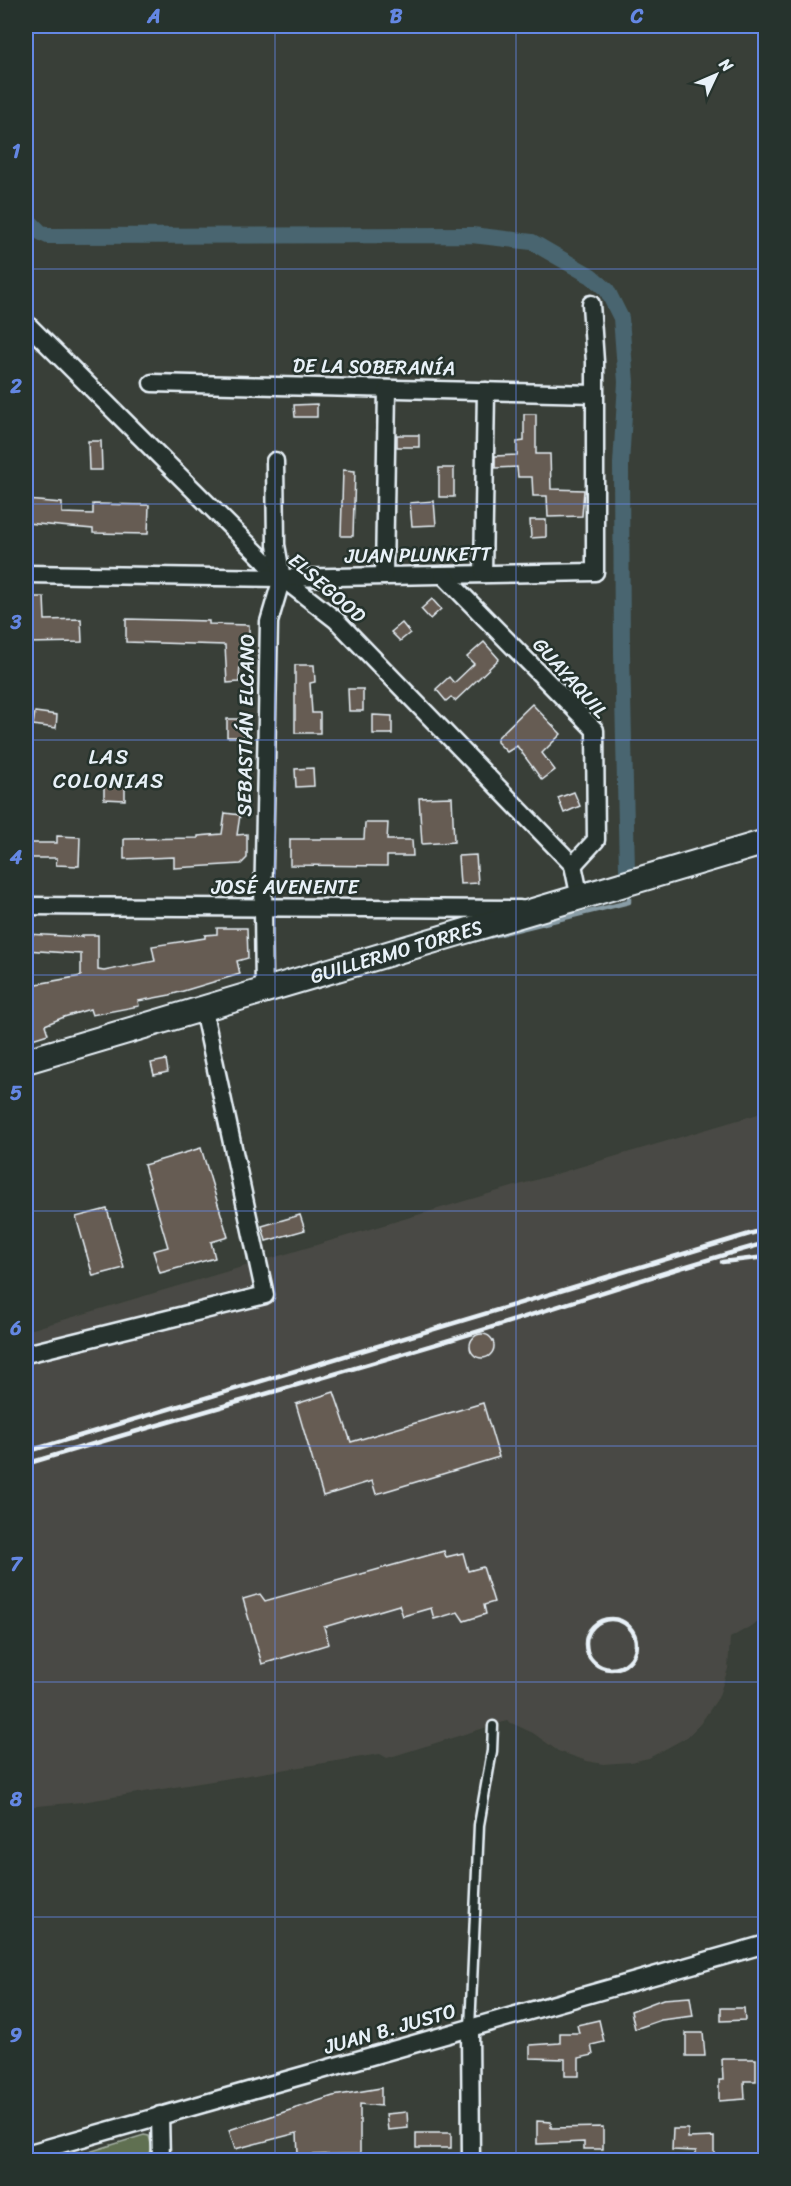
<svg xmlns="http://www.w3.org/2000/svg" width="791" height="2186" font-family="Sriracha,sans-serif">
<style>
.built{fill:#494a44}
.green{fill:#606f51;stroke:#a4b0a4;stroke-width:1.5}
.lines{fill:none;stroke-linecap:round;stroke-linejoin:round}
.stream{stroke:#899da6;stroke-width:4.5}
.canal{stroke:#49656f;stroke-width:16}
.building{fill:#665b52;stroke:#e8f1f8;stroke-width:1.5}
.lane-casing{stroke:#e8f1f8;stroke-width:13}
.street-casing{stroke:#e8f1f8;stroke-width:21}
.secondary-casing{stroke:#e8f1f8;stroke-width:28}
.lane{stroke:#26332d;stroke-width:8}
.street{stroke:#26332d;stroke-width:16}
.secondary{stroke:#26332d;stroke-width:24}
.rail{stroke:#e8f1f8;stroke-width:4.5}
.grid{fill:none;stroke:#6487e3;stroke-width:1.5;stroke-opacity:0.55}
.labels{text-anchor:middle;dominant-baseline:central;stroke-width:5;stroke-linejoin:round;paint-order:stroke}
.street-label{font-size:20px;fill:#e8f1f8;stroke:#26332d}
.neighbourhood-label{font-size:21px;letter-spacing:1.5px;fill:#e8f1f8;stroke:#26332d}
.neatline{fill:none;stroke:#6487e3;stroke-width:2}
.grid-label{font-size:20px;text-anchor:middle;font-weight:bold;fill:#6487e3}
</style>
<rect width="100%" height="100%" fill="#393f38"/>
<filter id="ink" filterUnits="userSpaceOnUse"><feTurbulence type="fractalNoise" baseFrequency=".0167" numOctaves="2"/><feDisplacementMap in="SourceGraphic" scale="12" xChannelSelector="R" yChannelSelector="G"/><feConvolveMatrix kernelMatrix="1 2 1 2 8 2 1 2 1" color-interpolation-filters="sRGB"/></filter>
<g filter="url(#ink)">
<path class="built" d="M 765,1112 L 765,1618 L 730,1638 L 728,1669 L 718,1698 L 700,1724 L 687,1737 L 649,1758 L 631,1762 L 603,1764 L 587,1761 L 558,1751 L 533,1733 L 507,1721 L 387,1758 L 380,1754 L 82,1802 L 26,1807 L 26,1331 Z"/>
<path class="green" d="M 144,2135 L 149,2136 L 152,2148 L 148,2158 L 142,2160 L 63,2160 Z"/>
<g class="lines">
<path class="stream" d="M 472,941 L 629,902 L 629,898"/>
<path class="canal" d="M 26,218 L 40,232 L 48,236 L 472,235 L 532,242 L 591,276 L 607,290 L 621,318 L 626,382 L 621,464 L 622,653 L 627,869"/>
</g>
<g class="building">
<path d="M 317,404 L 317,417 L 295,417 L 294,405 Z"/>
<path d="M 524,414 L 536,414 L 536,454 L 550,454 L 551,489 L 584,490 L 582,516 L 548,517 L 547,496 L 533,496 L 532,477 L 518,477 L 517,467 L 495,468 L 495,456 L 517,455 L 517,442 L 524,441 Z"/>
<rect x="397" y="435" width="22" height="12"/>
<path d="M 88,441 L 101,441 L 102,470 L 89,470 Z"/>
<rect x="439" y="468" width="15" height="29"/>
<path d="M 343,470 L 355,471 L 353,536 L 341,536 Z"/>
<path d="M 26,500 L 62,503 L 62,513 L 93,514 L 93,504 L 149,505 L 148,534 L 93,533 L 93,529 L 26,523 Z"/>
<path d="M 434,501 L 436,525 L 412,526 L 410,503 Z"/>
<path d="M 530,520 L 546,520 L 546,537 L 531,538 Z"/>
<path d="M 32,597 L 44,597 L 45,620 L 81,619 L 82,642 L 26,643 L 26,620 L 32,620 Z"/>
<path d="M 432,599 L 441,609 L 430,619 L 421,609 Z"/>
<path d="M 126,619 L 209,621 L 209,624 L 249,625 L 249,642 L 241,642 L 239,682 L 227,683 L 225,645 L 126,642 Z"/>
<path d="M 402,623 L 410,633 L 400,641 L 391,632 Z"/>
<path d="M 484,642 L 499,659 L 455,701 L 451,697 L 446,701 L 436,689 L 449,677 L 454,683 L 474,664 L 467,657 Z"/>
<path d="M 295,665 L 314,665 L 315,682 L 310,683 L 312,713 L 320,713 L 320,733 L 295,733 Z"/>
<path d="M 348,689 L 363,689 L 363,711 L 349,711 Z"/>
<path d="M 532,704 L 561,734 L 542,753 L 555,770 L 542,780 L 517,746 L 507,752 L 497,742 L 497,738 Z"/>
<path d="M 35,712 L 57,715 L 56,728 L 33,725 Z"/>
<path d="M 373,715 L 392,716 L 392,734 L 373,734 Z"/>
<path d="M 227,719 L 245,719 L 244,737 L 227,737 Z"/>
<path d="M 313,768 L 314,786 L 296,787 L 295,769 Z"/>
<path d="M 104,785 L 125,786 L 125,800 L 104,799 Z"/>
<path d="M 574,792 L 580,806 L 564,813 L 558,798 Z"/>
<path d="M 452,797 L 454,842 L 422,844 L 419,798 Z"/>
<path d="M 225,813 L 240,815 L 237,835 L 247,834 L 247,858 L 241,864 L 174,868 L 174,857 L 124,859 L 124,839 L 198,838 L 198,836 L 222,834 Z"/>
<path d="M 365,823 L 388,823 L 387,840 L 412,840 L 413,856 L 387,856 L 387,866 L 290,865 L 290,839 L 364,839 Z"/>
<path d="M 57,836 L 80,837 L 79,866 L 56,865 L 57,858 L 26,858 L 26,843 L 57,843 Z"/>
<path d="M 476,855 L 478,883 L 460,884 L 458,856 Z"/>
<path d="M 217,928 L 247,928 L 248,958 L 237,961 L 240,974 L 170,995 L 138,1001 L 139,1006 L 92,1015 L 90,1009 L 64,1017 L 45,1025 L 48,1034 L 26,1041 L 26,986 L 81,976 L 81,954 L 26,950 L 27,934 L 82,937 L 82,935 L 98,935 L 98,970 L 104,971 L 155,961 L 152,946 L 205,938 L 205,935 L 217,934 Z"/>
<path d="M 166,1060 L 168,1072 L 154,1075 L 151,1063 Z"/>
<path d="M 201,1148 L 228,1237 L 211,1242 L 215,1258 L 160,1273 L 153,1251 L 168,1247 L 144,1165 Z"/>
<path d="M 107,1209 L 124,1268 L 93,1276 L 76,1217 Z"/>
<path d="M 300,1215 L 305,1230 L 266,1241 L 262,1226 Z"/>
<circle cx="482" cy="1346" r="12"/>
<path d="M 334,1392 L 351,1442 L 483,1403 L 499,1457 L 376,1494 L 372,1481 L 323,1496 L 296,1404 Z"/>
<path d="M 444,1551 L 446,1557 L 463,1553 L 468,1571 L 483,1567 L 494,1602 L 484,1605 L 486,1614 L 464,1621 L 458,1612 L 434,1619 L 431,1608 L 403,1616 L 399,1605 L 324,1627 L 329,1644 L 262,1664 L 243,1599 L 260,1594 L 265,1601 Z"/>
<path d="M 690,1997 L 693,2016 L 661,2020 L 635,2029 L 631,2011 L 663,1999 Z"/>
<path d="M 721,2008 L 744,2008 L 745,2020 L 721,2021 Z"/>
<path d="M 599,2020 L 604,2042 L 591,2045 L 593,2055 L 579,2058 L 579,2076 L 565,2076 L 565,2059 L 530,2058 L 530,2045 L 560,2043 L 560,2033 L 579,2033 L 577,2025 Z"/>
<path d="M 686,2033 L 703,2033 L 705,2056 L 686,2056 Z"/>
<path d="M 722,2059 L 756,2059 L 756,2081 L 744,2081 L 745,2099 L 719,2101 L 719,2080 L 723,2080 Z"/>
<path d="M 381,2088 L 381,2106 L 360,2104 L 360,2154 L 298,2155 L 297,2133 L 235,2149 L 229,2130 L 333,2096 Z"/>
<path d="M 407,2112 L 408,2128 L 388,2130 L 386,2114 Z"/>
<path d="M 537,2121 L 551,2122 L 551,2128 L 603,2127 L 603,2149 L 584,2149 L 584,2142 L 537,2144 Z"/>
<path d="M 673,2129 L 688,2129 L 688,2138 L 714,2137 L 714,2158 L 696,2158 L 696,2151 L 672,2150 Z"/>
<rect x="416" y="2133" width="35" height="15"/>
</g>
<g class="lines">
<defs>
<path id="lane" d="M 470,2028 L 479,1825 L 492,1751 L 493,1726"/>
<g id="street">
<path d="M 26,323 L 282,578 L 336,620 L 573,865 L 580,898"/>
<path d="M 152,383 L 595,394"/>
<path d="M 26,574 L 282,578 L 595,572 L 595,362 L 591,304"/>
<path d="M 483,574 L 486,391"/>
<path d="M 443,575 L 595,730 L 596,840 L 573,865"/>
<path d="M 384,576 L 387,389"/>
<path d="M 26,906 L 520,909"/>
<path d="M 264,991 L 263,908 L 269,622 L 282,578 L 276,545 L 275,461"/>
<path d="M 26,1354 L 265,1295 L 203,1009"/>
<path d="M 470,2028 L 471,2160"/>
<path d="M 160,2115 L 161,2160"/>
<path d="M 26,2154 L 766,1944"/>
</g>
<g id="secondary">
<path id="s1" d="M 26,1061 L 766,842"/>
</g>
</defs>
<use href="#lane" class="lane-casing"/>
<use href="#street" class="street-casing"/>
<use href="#secondary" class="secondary-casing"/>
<use href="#lane" class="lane"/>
<use href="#street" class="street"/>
<use href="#secondary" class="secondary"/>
<g class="rail">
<path d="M 722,1262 L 766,1257"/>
<path d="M 26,1452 L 766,1229"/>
<path d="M 26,1464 C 168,1421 311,1382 453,1339 C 557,1308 660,1272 766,1243"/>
<circle cx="611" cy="1644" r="25"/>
</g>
</g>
</g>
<path class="grid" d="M 275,26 L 275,2160M 516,26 L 516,2160M 26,269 L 766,269M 26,504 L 766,504M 26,740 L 766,740M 26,975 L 766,975M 26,1211 L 766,1211M 26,1446 L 766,1446M 26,1682 L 766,1682M 26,1917 L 766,1917"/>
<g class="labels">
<g class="street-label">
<text transform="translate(374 367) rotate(1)">DE LA SOBERANÍA</text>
<text transform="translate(418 555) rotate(-1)">JUAN PLUNKETT</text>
<text transform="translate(327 588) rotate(41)">ELSEGOOD</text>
<text transform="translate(570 678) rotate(48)">GUAYAQUIL</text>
<text transform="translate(246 725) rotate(-89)">SEBASTIÁN ELCANO</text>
<text x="285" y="887">JOSÉ AVENENTE</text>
<text stroke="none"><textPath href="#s1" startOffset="386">GUILLERMO TORRES</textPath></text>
<text transform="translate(390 2029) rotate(-16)">JUAN B. JUSTO</text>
</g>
<g class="neighbourhood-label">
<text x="109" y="757">LAS<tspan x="109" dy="24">COLONIAS</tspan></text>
</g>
</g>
<rect width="791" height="2186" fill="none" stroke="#26332d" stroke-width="66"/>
<g transform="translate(716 75) rotate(46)" stroke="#26332d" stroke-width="4.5" paint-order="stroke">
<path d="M0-4.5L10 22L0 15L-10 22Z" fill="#e8f1f8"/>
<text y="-9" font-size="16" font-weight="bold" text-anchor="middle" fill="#e8f1f8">N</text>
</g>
<rect x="33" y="33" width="725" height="2120" class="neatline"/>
<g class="grid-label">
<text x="154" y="23">A</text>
<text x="396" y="23">B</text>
<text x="637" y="23">C</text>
<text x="16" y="158">1</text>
<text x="16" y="393">2</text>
<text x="16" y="629">3</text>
<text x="16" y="864">4</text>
<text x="16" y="1100">5</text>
<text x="16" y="1335">6</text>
<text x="16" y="1571">7</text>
<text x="16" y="1806">8</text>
<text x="16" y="2042">9</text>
</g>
</svg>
